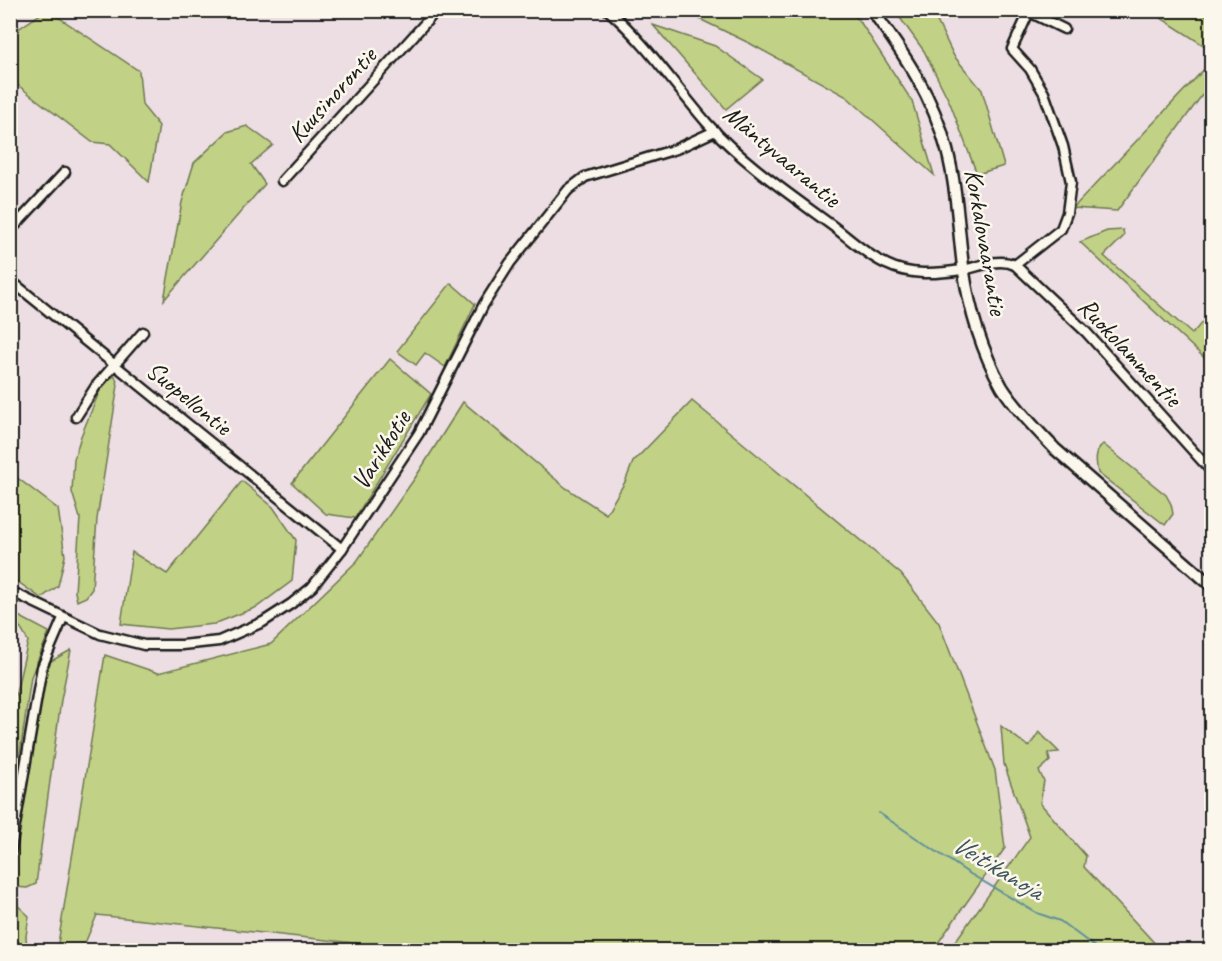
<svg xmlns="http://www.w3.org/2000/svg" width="1222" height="961" font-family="Caveat,sans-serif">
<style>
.green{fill:#c1d286;stroke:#6e7751;stroke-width:1.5}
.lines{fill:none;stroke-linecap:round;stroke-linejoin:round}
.stream{stroke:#618f9b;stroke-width:2}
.minor-casing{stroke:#1c1c1c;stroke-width:13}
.tertiary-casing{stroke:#1c1c1c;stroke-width:15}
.minor{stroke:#fbf7ec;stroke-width:8}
.tertiary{stroke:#fbf7ec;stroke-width:10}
.labels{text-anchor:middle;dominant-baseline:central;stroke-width:5;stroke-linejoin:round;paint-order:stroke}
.street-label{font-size:26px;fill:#1c1c1c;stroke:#fbf7ec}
.water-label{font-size:27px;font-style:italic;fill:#3e555b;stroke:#fbf7ec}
</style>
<rect width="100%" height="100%" fill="#ecdee2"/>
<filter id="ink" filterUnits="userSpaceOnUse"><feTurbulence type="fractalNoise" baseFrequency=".0167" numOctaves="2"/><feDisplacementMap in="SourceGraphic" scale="12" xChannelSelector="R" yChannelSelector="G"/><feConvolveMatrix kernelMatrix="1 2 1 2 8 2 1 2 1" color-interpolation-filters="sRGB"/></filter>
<g filter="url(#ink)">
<g class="green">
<path d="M 45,11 L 49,11 L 139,71 L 142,105 L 159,126 L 149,182 L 110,144 L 92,142 L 11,80 L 11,34 Z"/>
<path d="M 683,11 L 849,11 L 859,20 L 912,101 L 934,175 L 847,97 L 751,44 Z"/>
<path d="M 895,11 L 932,11 L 954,56 L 982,90 L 1004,166 L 977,174 L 950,103 L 924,51 Z"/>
<path d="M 1150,11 L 1195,11 L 1211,18 L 1211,50 Z"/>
<path d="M 653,25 L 715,46 L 762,79 L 726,109 Z"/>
<path d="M 1211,62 L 1211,83 L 1117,211 L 1073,208 Z"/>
<path d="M 247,126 L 273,145 L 251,164 L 265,184 L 164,300 L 182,202 L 194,163 L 227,132 Z"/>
<path d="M 1123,230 L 1124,236 L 1104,256 L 1192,334 L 1211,312 L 1211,364 L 1080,242 L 1107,231 Z"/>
<path d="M 451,283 L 475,304 L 445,367 L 425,353 L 416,365 L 397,351 Z"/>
<path d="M 390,359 L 431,394 L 355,518 L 326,514 L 292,483 Z"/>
<path d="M 115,376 L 118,385 L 97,519 L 92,589 L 86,597 L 77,601 L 75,592 L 80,518 L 72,492 L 74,459 L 81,436 L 100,390 L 106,380 Z"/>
<path d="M 692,401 L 901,574 L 939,623 L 995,770 L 1005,848 L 933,950 L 418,950 L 97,915 L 82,950 L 57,950 L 105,655 L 158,673 L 271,644 L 357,561 L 417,475 L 463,402 L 566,488 L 606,514 L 625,482 L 633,462 Z"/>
<path d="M 1103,444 L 1166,495 L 1171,504 L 1173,514 L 1165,525 L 1098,473 C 1096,463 1094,451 1103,444 Z"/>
<path d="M 11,473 L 58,509 L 65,556 L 58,586 L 41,598 L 11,577 Z"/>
<path d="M 242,481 L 273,507 L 296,540 L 292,581 L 257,607 L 214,624 L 168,629 L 121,624 L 132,552 L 167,574 Z"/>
<path d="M 11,612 L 49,632 L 31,677 L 15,788 L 11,787 L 11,715 L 28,641 Z"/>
<path d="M 71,650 L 61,700 L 36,884 L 27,888 L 16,887 L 14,867 L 41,678 L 51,661 Z"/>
<path d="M 1001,726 L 1029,747 L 1039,732 L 1059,752 L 1048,753 L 1050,761 L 1039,771 L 1044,781 L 1040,803 L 1086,856 L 1084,867 L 1161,950 L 949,950 L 1030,837 L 1004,764 Z"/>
<path d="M 15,903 L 29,916 L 26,936 L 27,950 L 24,950 C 11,932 6,925 15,903 Z"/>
</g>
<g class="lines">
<path class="stream" d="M 879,813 L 967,872 L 1037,913 L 1060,921 L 1099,950"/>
<defs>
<g id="minor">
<path d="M 608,10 C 647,44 674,85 707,123 C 742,162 788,193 830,224 C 848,237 866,255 886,264 C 910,276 936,274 962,270 C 979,267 998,257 1015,265 L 1061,229 L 1067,213 L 1071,182 L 1063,146 L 1044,93 L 1030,69 L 1012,49 L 1029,12 L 1064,29"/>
<path d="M 282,181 L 437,10"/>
<path d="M 10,231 L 65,172"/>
<path d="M 1015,265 L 1086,332 L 1212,472"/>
<path d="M 10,280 L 342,549"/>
<path d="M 76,417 L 96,386 L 143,332"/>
<path d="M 10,591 L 100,634 L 144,645 L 182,645 L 219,641 L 263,622 L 291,604 L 312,587 L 342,549 L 419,433 L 484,304 L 510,263 L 568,190 L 585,177 L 676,149 L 715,131"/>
<path d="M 10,855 L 42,667 L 63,618"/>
<path d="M 10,946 L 13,950"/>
</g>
<path id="tertiary" d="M 872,10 C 904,54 933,96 947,150 C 957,188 958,227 963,266 C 969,308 981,350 1002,387 C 1016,409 1037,430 1055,449 L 1212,586"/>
</defs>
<use href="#minor" class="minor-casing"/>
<use href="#tertiary" class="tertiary-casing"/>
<use href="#minor" class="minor"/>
<use href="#tertiary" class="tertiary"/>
</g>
</g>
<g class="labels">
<g class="street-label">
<text transform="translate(332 95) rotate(-48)">Kuusinorontie</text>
<text transform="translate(782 156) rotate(40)">Mäntyvaarantie</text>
<text transform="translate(986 242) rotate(80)">Korkalovaarantie</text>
<text transform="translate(1130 352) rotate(47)">Ruokolammentie</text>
<text transform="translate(189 398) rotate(39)">Suopellontie</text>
<text transform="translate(381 450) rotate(-58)">Varikkotie</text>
</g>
<g class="water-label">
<text transform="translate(998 867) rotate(31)">Veitikanoja</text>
</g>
</g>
<rect width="1222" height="961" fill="none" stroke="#fbf7ec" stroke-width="36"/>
<rect x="18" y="18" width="1186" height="925" fill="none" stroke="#1c1c1c" stroke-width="2" filter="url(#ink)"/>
</svg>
